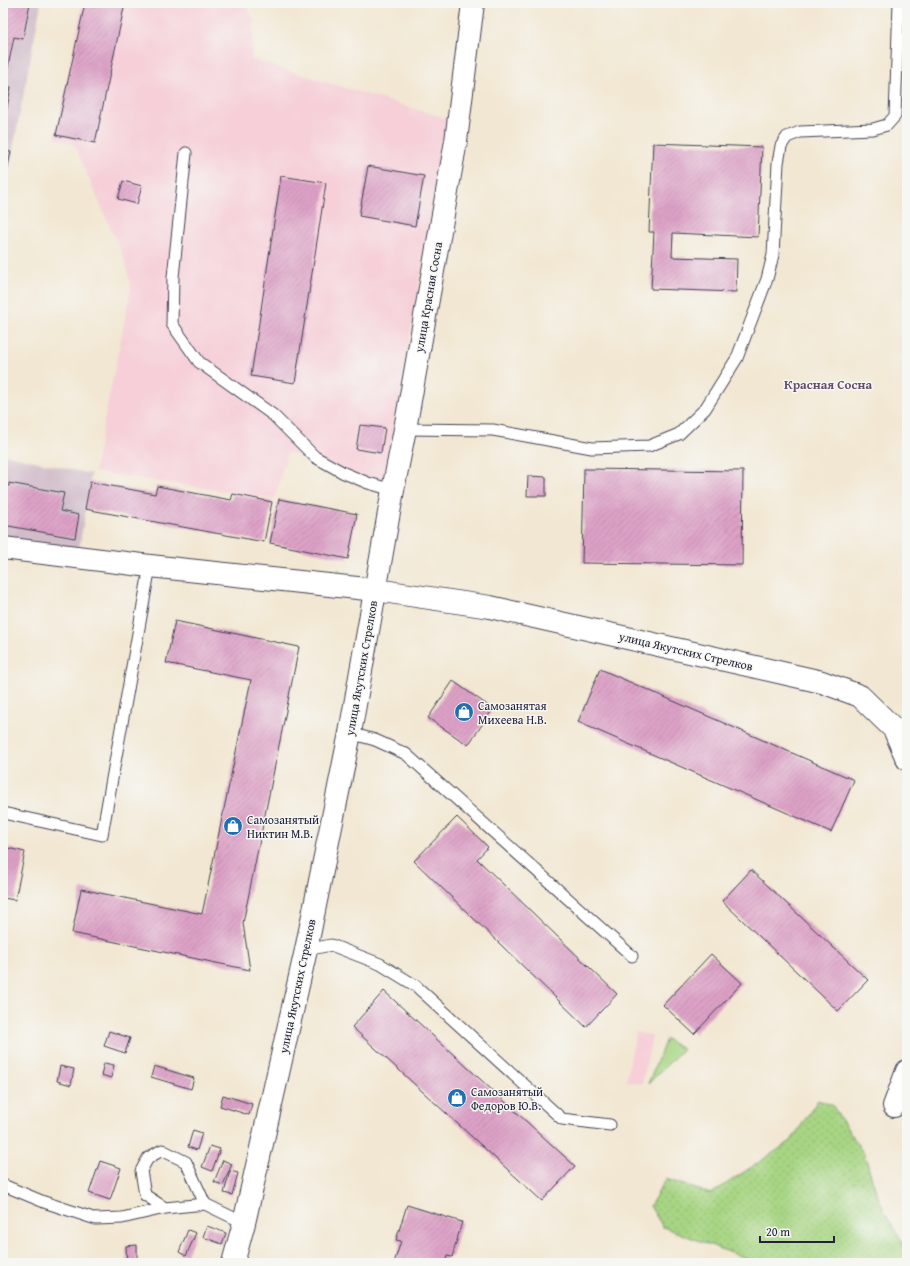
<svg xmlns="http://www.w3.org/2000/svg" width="910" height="1266" font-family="'Gentium Book Plus',serif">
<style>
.built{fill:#f6cfd8}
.industrial{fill:#d1bdca}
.grass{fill:url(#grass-dots);stroke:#647c5f}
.park{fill:#a7d583;stroke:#647c5f}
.building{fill:url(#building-hatch)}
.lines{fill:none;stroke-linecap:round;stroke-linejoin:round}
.service-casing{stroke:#414052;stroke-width:13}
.minor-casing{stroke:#414052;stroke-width:24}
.tertiary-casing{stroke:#414052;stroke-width:24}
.service{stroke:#fff;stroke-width:11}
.minor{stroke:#fff;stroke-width:22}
.tertiary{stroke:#fff;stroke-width:22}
.labels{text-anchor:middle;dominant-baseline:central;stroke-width:3;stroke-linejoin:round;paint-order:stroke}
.street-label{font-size:12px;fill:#22223b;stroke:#f6f6f2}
.poi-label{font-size:12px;fill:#22223b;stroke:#f6f6f2;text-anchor:start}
.neighbourhood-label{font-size:13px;font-weight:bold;fill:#634e6c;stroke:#f6f6f2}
</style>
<defs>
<pattern id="grass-dots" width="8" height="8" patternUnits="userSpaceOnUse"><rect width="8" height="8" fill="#a7d583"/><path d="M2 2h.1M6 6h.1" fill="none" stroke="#8fb772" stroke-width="1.8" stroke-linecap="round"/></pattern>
<pattern id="building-hatch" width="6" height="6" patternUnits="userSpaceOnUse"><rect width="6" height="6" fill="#dda1c6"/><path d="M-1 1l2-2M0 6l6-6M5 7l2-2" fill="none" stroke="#bd8aab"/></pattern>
</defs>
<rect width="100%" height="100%" fill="#f6f6f2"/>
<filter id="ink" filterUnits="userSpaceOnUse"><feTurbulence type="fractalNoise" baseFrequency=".025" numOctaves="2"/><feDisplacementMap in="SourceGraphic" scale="8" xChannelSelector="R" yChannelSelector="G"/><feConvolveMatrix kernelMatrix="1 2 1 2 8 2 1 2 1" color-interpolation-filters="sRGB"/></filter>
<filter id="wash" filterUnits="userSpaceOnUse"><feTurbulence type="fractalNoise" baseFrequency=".012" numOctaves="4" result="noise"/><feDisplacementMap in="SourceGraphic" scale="16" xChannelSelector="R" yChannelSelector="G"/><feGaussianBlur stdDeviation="0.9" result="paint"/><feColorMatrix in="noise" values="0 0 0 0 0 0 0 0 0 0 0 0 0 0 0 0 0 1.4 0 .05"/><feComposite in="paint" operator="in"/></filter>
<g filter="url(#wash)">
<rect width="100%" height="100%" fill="#f2e7d2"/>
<g class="built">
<path d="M 82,3 L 245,3 L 254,20 L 251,59 L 448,119 L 386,473 L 367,490 L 316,462 L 287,452 L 275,499 L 94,472 L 131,288 L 125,261 L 74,144 L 55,139 Z"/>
<path d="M 636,1032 L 652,1036 L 642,1084 L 626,1081 Z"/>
</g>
<g class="industrial">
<path d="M 3,3 L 41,3 L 3,202 Z"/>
<path d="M 3,454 L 91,474 L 79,550 L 3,537 Z"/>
</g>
<path class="grass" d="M 818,1100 L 832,1105 L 865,1156 L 877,1195 L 887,1217 L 907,1249 L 907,1263 L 758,1263 L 663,1227 L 650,1206 L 666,1179 L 711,1194 L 791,1141 Z"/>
<path class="park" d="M 666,1039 L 683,1049 L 648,1084 Z"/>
<g id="blocks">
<g class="building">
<path d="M 3,3 L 30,3 L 23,39 L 14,37 L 4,86 L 11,87 L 4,123 Z"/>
<path d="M 85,3 L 125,3 L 95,143 L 56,135 Z"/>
<path d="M 653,143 L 762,147 L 758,237 L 673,233 L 672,257 L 737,259 L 736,292 L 651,289 L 654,232 L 649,232 Z"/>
<path d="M 3,151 L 11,152 L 6,175 L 3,174 Z"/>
<path d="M 368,166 L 424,176 L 415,226 L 359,216 Z"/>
<path d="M 281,176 L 326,183 L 295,383 L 251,376 Z"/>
<path d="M 123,181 L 142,186 L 137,204 L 118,199 Z"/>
<path d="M 360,425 L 385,428 L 381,453 L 356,449 Z"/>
<path d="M 584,469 L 743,471 L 742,565 L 582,563 Z"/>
<path d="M 528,476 L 546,477 L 546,496 L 527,496 Z"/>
<path d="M 90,482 L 155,494 L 157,486 L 231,500 L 233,494 L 272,502 L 264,542 L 85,509 Z"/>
<path d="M 9,483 L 64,493 L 60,511 L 79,515 L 75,538 L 3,525 L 3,485 L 9,486 Z"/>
<path d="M 279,499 L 357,514 L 348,559 L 270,543 Z"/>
<path d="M 175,621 L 299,647 L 243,923 L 250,970 L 72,933 L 81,889 L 202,914 L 251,680 L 166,663 Z"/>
<path d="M 600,669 L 854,780 L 831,832 L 578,722 Z"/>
<path d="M 453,681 L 493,709 L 468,745 L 428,718 Z"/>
<path d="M 457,817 L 488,847 L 477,859 L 617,994 L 586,1027 L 414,861 Z"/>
<path d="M 3,847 L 25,852 L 15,900 L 3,898 Z"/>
<path d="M 751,870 L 868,980 L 838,1011 L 722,901 Z"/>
<path d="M 711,954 L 742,983 L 694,1034 L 663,1005 Z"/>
<path d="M 384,991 L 575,1166 L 542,1201 L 352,1027 Z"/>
<path d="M 109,1031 L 130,1038 L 125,1053 L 104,1046 Z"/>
<path d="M 104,1063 L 114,1065 L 111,1078 L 101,1075 Z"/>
<path d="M 60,1066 L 74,1069 L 71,1085 L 57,1081 Z"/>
<path d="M 154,1066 L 194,1078 L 191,1089 L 151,1077 Z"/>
<path d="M 223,1095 L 252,1104 L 249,1115 L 220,1106 Z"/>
<path d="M 193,1130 L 202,1133 L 197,1150 L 188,1147 Z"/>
<path d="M 210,1146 L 220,1149 L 212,1171 L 202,1167 Z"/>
<path d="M 223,1160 L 232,1164 L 223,1185 L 214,1182 Z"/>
<path d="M 100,1161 L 121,1168 L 110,1200 L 89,1193 Z"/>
<path d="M 230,1171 L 238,1173 L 232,1195 L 224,1193 Z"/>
<path d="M 407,1205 L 462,1222 L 452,1257 L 447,1256 L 445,1263 L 394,1263 L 401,1241 L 396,1240 Z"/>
<path d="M 207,1226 L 226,1233 L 222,1244 L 203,1237 Z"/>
<path d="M 188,1230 L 196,1233 L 186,1256 L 179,1252 Z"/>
<path d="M 137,1245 L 137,1263 L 127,1263 L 126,1246 Z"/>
</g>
</g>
</g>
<g filter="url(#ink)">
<use href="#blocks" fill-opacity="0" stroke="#414052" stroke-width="1"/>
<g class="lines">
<defs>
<g id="service">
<path d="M 186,153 L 173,277 L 172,324 L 199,362 L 273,415 L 315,457 L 344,473 L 368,483 L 393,490"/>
<path d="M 405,429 L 493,430 L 592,448 L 649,446 L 679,434 L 705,409 L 737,358 L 767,279 L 773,255 L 778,163 L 781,146 L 787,137 L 800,132 L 873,129 L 887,125 L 895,116 L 899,3"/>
<path d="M 350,733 L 375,740 L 406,754 L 632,956"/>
<path d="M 3,813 L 102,835 L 150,566"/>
<path d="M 306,950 L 331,945 L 380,964 L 416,986 L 562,1119 L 610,1125"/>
<path d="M 3,1185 L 44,1202 L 96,1219 L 122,1218 L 165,1208 L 205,1204 L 244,1223"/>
<path d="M 165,1208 L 145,1195 L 141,1171 L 148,1158 L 162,1150 L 186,1162 L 205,1204"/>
</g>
<g id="minor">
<path d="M 3,548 L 150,566 L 376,590 L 490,607 L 822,682 L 860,696 L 894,729 L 907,759"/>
<path d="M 894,1106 L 907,1071"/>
</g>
<path id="tertiary" d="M 233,1263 L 244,1223 L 306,950 L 350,733 L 393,490 L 405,429 L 456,141 L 473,3"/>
</defs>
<use href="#service" class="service-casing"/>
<use href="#minor" class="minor-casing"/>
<use href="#tertiary" class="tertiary-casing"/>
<use href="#service" class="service"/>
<use href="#minor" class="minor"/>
<use href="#tertiary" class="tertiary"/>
</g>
</g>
<defs>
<symbol id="shop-disc" viewBox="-11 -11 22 22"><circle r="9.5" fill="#1f6fb2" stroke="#f6f6f2"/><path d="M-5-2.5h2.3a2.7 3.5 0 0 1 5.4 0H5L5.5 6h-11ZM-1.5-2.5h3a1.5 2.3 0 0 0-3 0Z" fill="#fff"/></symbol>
</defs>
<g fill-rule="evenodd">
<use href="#shop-disc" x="453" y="701" width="22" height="22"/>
<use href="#shop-disc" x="222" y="815" width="22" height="22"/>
<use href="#shop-disc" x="446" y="1087" width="22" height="22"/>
</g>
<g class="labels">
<g class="street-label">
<text transform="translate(428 297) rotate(-80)">улица Красная Сосна</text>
<text transform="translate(686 651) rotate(13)">улица Якутских Стрелков</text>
<text transform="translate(361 668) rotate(-80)">улица Якутских Стрелков</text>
<text transform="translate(297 986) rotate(-78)">улица Якутских Стрелков</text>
</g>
<g class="poi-label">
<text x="478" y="705">Самозанятая<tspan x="478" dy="14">Михеева Н.В.</tspan></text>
<text x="247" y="819">Самозанятый<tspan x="247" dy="14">Никтин М.В.</tspan></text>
<text x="471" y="1091">Самозанятый<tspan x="471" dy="14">Федоров Ю.В.</tspan></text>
</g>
<g class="neighbourhood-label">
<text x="828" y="384">Красная Сосна</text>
</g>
</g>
<rect width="910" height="1266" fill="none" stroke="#f6f6f2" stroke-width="16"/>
<path d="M760 1236v6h74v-6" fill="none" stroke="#22223b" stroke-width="2"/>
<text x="766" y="1236" font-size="12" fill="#22223b" stroke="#f6f6f2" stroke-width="3" paint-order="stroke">20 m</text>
</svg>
